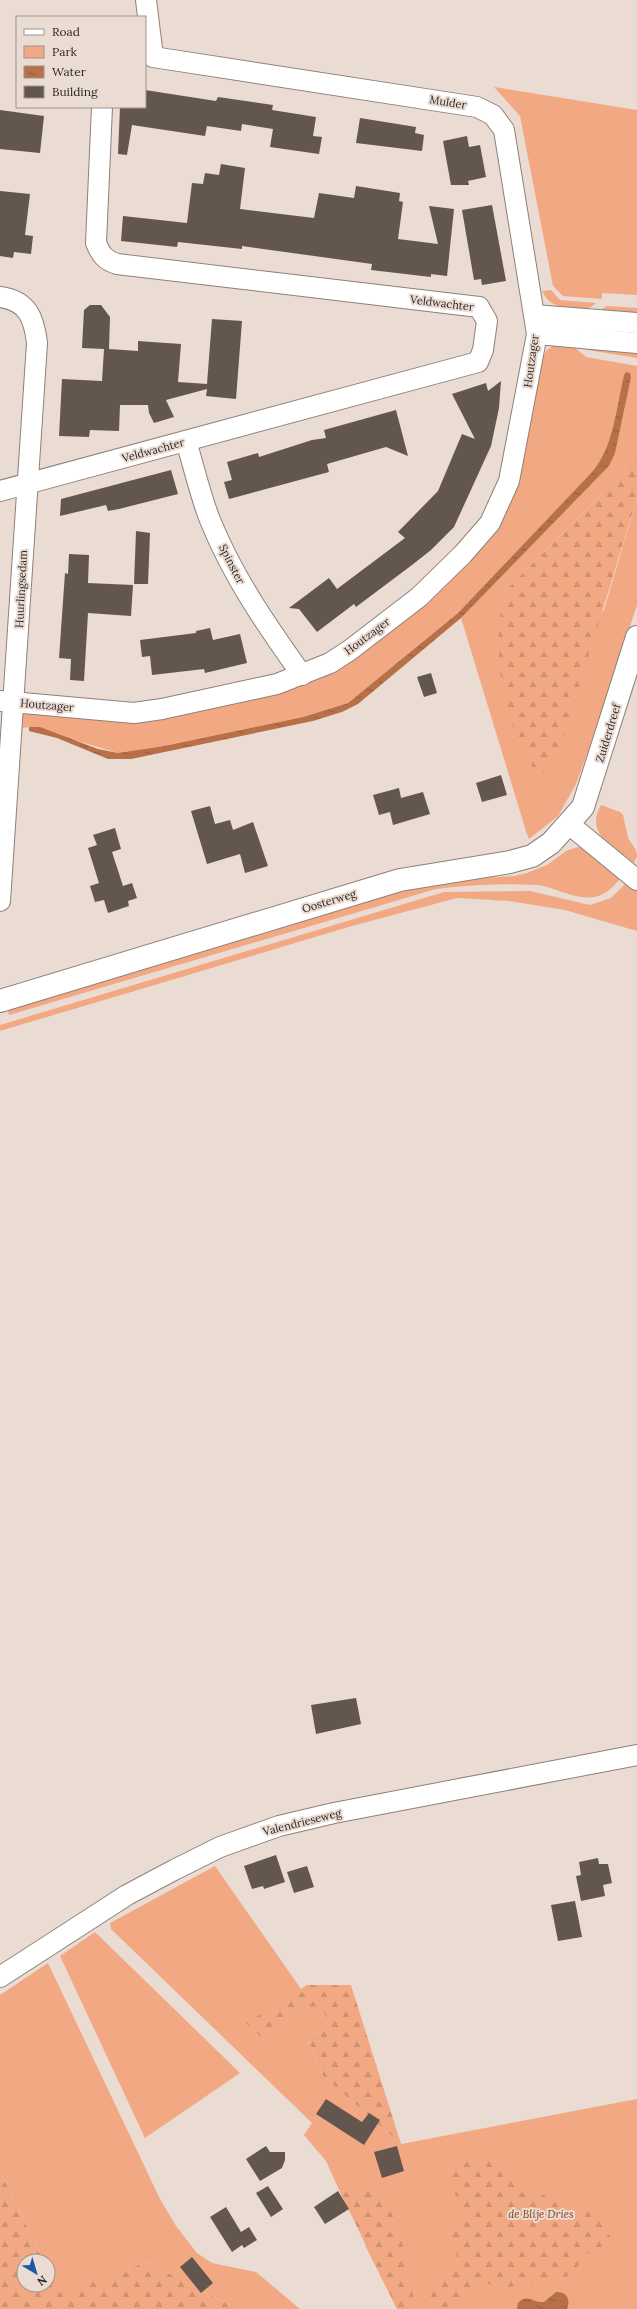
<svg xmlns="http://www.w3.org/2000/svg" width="637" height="2309" font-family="Lora,serif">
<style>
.green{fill:#f2a983}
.forest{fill:url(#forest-firs)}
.water{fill:url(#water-ripples)}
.building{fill:#63564f}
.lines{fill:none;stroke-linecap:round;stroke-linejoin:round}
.minor-casing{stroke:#8e8079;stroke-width:22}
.tertiary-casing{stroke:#8e8079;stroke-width:24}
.minor{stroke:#fff;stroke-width:20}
.tertiary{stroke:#fff;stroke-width:22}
.labels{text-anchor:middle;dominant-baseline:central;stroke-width:4;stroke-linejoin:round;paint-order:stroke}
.street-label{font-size:11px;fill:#2d2725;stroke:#eadbd3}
.park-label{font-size:11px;font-style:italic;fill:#843f14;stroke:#eadbd3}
</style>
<defs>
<pattern id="forest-firs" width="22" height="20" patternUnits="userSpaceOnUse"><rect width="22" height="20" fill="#f2a983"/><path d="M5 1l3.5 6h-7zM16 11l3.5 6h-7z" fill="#d09171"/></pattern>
<pattern id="water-ripples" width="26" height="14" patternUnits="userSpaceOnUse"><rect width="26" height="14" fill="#b87049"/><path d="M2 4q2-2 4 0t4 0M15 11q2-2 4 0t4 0" fill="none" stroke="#965c3d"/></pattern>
</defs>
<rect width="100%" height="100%" fill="#eadbd3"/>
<g class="green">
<path d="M 494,87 L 637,110 L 637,295 L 602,293 L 602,299 L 563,296 L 553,286 L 520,116 Z"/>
<path d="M 551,290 L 560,300 L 596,303 L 587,310 C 568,308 551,310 542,291 Z"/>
<path d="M 607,306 L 637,308 L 637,315 L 598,311 Z"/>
<path d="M 554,345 L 573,346 L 586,357 L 637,366 L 637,454 L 591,505 L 505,591 C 493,636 502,681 512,725 L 604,610 L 637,498 L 637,605 L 592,741 L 576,784 L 558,816 L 529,839 L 526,831 L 461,618 L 609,466 L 630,373 L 624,375 C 616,408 614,446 592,472 L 458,613 L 348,703 L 303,717 L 164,746 L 118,753 L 31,727 L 17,728 L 20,716 L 27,712 L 119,718 L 293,687 L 480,548 L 541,360 L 547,350 Z"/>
<path d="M 584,348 L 637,349 L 637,358 L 588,350 Z"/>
<path d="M 601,805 L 620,812 L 623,815 L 628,838 L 636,850 L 637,856 L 634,863 C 614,847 584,834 601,805 Z"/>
<path d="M 578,847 L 585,848 L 621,878 C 613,887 606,895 594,897 C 574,900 556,887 537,885 C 503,883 470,885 436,889 L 9,1015 L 7,1008 L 351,903 L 442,881 L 514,876 L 527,873 L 547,865 L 566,851 Z"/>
<path d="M 627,882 L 637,890 L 637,931 L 565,910 L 509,901 L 457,898 L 352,926 L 0,1031 L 0,1025 L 444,892 L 530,891 L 590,905 L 611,898 Z"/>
<path d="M 215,1866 L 301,1989 L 247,2023 L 265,2041 C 282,2025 320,1981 330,2026 L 323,2032 L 312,2034 L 308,2039 L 323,2076 L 401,2144 L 637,2099 L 637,2309 L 397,2309 L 366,2247 L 348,2189 L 340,2192 L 326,2161 L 304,2135 L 312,2123 L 111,1929 L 110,1923 Z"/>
<path d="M 95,1932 L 240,2073 L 145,2138 L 60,1956 Z"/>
<path d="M 48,1963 L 160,2199 L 176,2226 L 197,2253 L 212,2263 L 256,2272 L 300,2309 L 237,2309 L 147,2262 L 60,2294 L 48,2268 L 48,2261 L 44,2261 L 0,2171 L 0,1995 Z"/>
</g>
<g class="forest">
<path d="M 637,454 L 637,498 L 558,756 L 547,771 L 539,776 C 503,729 489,648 505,591 L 591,505 Z"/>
<path d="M 307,1985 L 351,1985 L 401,2144 L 323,2076 L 308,2039 L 312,2034 L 323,2032 L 329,2026 C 320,1981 281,2026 265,2041 L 246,2023 Z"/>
<path d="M 482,2157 L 555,2202 L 592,2212 L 612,2239 L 606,2249 L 582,2255 L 575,2275 L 499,2289 L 486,2283 L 467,2290 L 457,2307 L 458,2309 L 434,2309 L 430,2302 L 429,2285 L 458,2258 L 451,2242 L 450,2230 L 448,2230 L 460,2218 L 460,2202 L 448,2182 C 454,2164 466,2160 482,2157 Z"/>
<path d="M 0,2171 L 44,2261 L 24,2261 L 24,2285 L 48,2285 L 48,2268 L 60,2293 L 147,2262 L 237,2309 L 0,2309 Z"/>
<path d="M 348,2189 L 365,2189 L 380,2193 L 386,2198 L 396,2213 L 416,2309 L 397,2309 L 340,2192 Z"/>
</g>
<g class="water">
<path d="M 626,372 L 630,373 L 631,377 L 615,453 L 609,466 L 461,618 L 358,704 L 342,712 L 313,721 L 131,759 L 108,759 L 57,738 L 29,731 L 29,727 L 40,727 L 98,749 L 118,753 L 164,746 L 303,717 L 348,703 L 458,613 L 592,472 C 614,446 616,408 624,375 Z"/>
<path d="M 556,2292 C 567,2291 571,2300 567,2309 L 517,2309 L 518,2303 C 528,2293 532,2303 544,2302 Z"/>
</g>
<g class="building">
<path d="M 145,90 L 216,101 L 218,97 L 273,105 L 272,110 L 316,117 L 313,136 L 322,137 L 319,154 L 270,147 L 273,129 L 242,124 L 241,131 L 207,126 L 205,136 L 132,125 L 127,155 L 118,154 L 120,107 L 145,107 Z"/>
<path d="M 0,110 L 44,116 L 40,153 L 0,149 Z"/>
<path d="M 360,118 L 416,127 L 415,133 L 424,135 L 422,151 L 356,143 Z"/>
<path d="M 467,136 L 469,147 L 480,145 L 486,177 L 468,181 L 469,185 L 451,185 L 443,141 Z"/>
<path d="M 221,164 L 245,168 L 240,209 L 314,218 L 319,193 L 354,198 L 356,186 L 400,193 L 399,201 L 403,202 L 398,239 L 438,244 L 429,206 L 454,209 L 447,276 L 431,274 L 431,277 L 371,270 L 372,264 L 242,246 L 242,249 L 178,242 L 177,247 L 121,241 L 123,216 L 187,223 L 192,183 L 203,184 L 205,173 L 219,175 Z"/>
<path d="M 0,191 L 30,194 L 25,235 L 33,236 L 31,254 L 14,252 L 13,258 L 0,256 Z"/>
<path d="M 492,205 L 506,281 L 482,285 L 481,279 L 474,280 L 462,210 Z"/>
<path d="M 90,305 L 101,305 L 110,317 L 109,349 L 138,351 L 138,341 L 181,344 L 178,382 L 207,384 L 212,319 L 242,321 L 236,399 L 206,396 L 207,389 L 166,400 L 174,417 L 154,423 L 149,413 L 148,405 L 120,405 L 119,431 L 90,430 L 89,437 L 59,436 L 62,379 L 102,381 L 104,349 L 82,348 L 84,310 Z"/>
<path d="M 501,381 L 499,408 L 491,446 L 454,527 L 431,550 L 412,565 L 356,607 L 354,604 L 317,632 L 299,609 L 289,608 L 329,578 L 337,589 L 405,538 L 398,532 L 438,491 L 462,434 L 475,439 L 452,394 L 486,383 L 488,391 Z"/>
<path d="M 396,410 L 408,456 L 386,447 L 327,464 L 329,472 L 229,499 L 224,482 L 232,480 L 227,462 L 258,453 L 259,457 L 312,440 L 326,438 L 324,430 Z"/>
<path d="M 171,470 L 178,494 L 119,509 L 108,511 L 106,505 L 60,516 L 61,499 Z"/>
<path d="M 136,531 L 150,533 L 148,584 L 134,584 Z"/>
<path d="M 69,554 L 89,555 L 88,583 L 133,585 L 131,616 L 88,613 L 84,681 L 70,680 L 71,659 L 59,658 L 65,573 L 68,574 Z"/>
<path d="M 210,628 L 213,640 L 240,634 L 247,663 L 205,673 L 204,669 L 152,675 L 150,656 L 142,657 L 140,640 L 196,633 L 196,631 Z"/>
<path d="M 431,673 L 437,693 L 424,697 L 417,677 Z"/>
<path d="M 501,775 L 507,795 L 482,802 L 476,783 Z"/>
<path d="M 399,788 L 401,798 L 423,792 L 430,814 L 393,825 L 390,812 L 379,815 L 373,795 Z"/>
<path d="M 210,806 L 215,824 L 230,820 L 233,830 L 253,822 L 268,866 L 245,873 L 240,854 L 207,864 L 191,811 Z"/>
<path d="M 115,828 L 121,849 L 112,852 L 123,886 L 132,883 L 137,898 L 128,901 L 129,906 L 108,913 L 104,900 L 95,902 L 90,886 L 99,883 L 88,848 L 97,845 L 93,835 Z"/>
<path d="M 356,1698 L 361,1724 L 316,1734 L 311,1705 Z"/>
<path d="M 276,1855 L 285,1882 L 264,1889 L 263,1886 L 252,1889 L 244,1866 Z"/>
<path d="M 598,1858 L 599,1864 L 608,1864 L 612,1883 L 603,1885 L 605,1896 L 581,1901 L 576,1876 L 581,1875 L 579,1862 Z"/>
<path d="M 307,1866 L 314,1887 L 294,1893 L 287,1872 Z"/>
<path d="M 575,1901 L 582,1937 L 558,1941 L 551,1905 Z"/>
<path d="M 326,2099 L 362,2122 L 369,2113 L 380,2120 L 364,2145 L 316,2114 Z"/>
<path d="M 266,2146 L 270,2152 L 285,2152 L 285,2160 L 282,2168 L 260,2181 L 246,2159 Z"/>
<path d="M 397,2146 L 404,2171 L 382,2178 L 374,2152 Z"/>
<path d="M 268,2186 L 283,2209 L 271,2217 L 256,2193 Z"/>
<path d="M 338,2191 L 349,2209 L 325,2224 L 314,2207 Z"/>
<path d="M 226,2207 L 241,2232 L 249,2227 L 257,2240 L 244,2248 L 242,2245 L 232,2252 L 210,2217 Z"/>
<path d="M 192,2257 L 213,2283 L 201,2293 L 180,2267 Z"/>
</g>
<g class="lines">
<defs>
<g id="minor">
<path d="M 0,297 C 28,301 34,318 37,343 L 0,901"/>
<path d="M 534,315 L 637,323"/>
<path d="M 537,334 L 637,343"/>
<path d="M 186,441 C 194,467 200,495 210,520 C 233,577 267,626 302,675"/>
<path d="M 0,491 L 478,362 L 483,350 L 487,321 L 479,307 L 117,264 C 105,260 101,255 96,243 L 102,107"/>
<path d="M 0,701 L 134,713 L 162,709 L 277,684 L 330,663 L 350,650 L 419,597 L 463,554 L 490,523 L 509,481 L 537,334 L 504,130 L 493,115 L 477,107 L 153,57 L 146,0"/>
<path d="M 570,825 L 637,880"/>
<path d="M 0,1977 L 127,1895 L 174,1870 L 220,1847 L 279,1826 L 334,1813 L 637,1755"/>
</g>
<path id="tertiary" d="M 0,1001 L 400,880 L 510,862 L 532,856 L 551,843 L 583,807 L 637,637"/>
</defs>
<use href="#minor" class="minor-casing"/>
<use href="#tertiary" class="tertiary-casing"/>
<use href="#minor" class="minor"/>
<use href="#tertiary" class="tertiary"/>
</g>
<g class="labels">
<g class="street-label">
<text transform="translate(448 102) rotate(9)">Mulder</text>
<text transform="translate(442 303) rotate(7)">Veldwachter</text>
<text transform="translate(531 361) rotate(-82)">Houtzager</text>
<text transform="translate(153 450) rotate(-15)">Veldwachter</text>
<text transform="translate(232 564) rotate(63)">Spinster</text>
<text transform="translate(21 589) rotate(-87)">Huurlingsedam</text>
<text transform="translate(367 636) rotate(-37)">Houtzager</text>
<text transform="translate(47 705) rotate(5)">Houtzager</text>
<text transform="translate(608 733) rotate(-73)">Zuiderdreef</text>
<text transform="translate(329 901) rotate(-17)">Oosterweg</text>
<text transform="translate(302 1822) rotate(-14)">Valendrieseweg</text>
</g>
<g class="park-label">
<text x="541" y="2214">de Blije Dries</text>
</g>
</g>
<rect x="16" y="16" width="130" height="92" fill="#eadbd3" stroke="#9e938d"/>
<rect x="24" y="29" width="20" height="6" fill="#ffffff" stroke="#9e938d"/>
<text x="52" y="36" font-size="12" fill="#2d2725">Road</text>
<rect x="24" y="46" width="20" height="12" fill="#f2a983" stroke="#9e938d"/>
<text x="52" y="56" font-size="12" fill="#2d2725">Park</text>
<rect x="24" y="66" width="20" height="12" fill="url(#water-ripples)" stroke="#9e938d"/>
<text x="52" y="76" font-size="12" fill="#2d2725">Water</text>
<rect x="24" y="86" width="20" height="12" fill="#63564f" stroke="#9e938d"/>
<text x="52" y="96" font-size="12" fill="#2d2725">Building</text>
<g transform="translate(36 2273) rotate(142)"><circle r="19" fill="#eadbd3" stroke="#9e938d"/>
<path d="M0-3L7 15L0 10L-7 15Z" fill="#1d57a8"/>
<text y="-6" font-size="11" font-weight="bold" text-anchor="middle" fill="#2d2725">N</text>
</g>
</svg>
